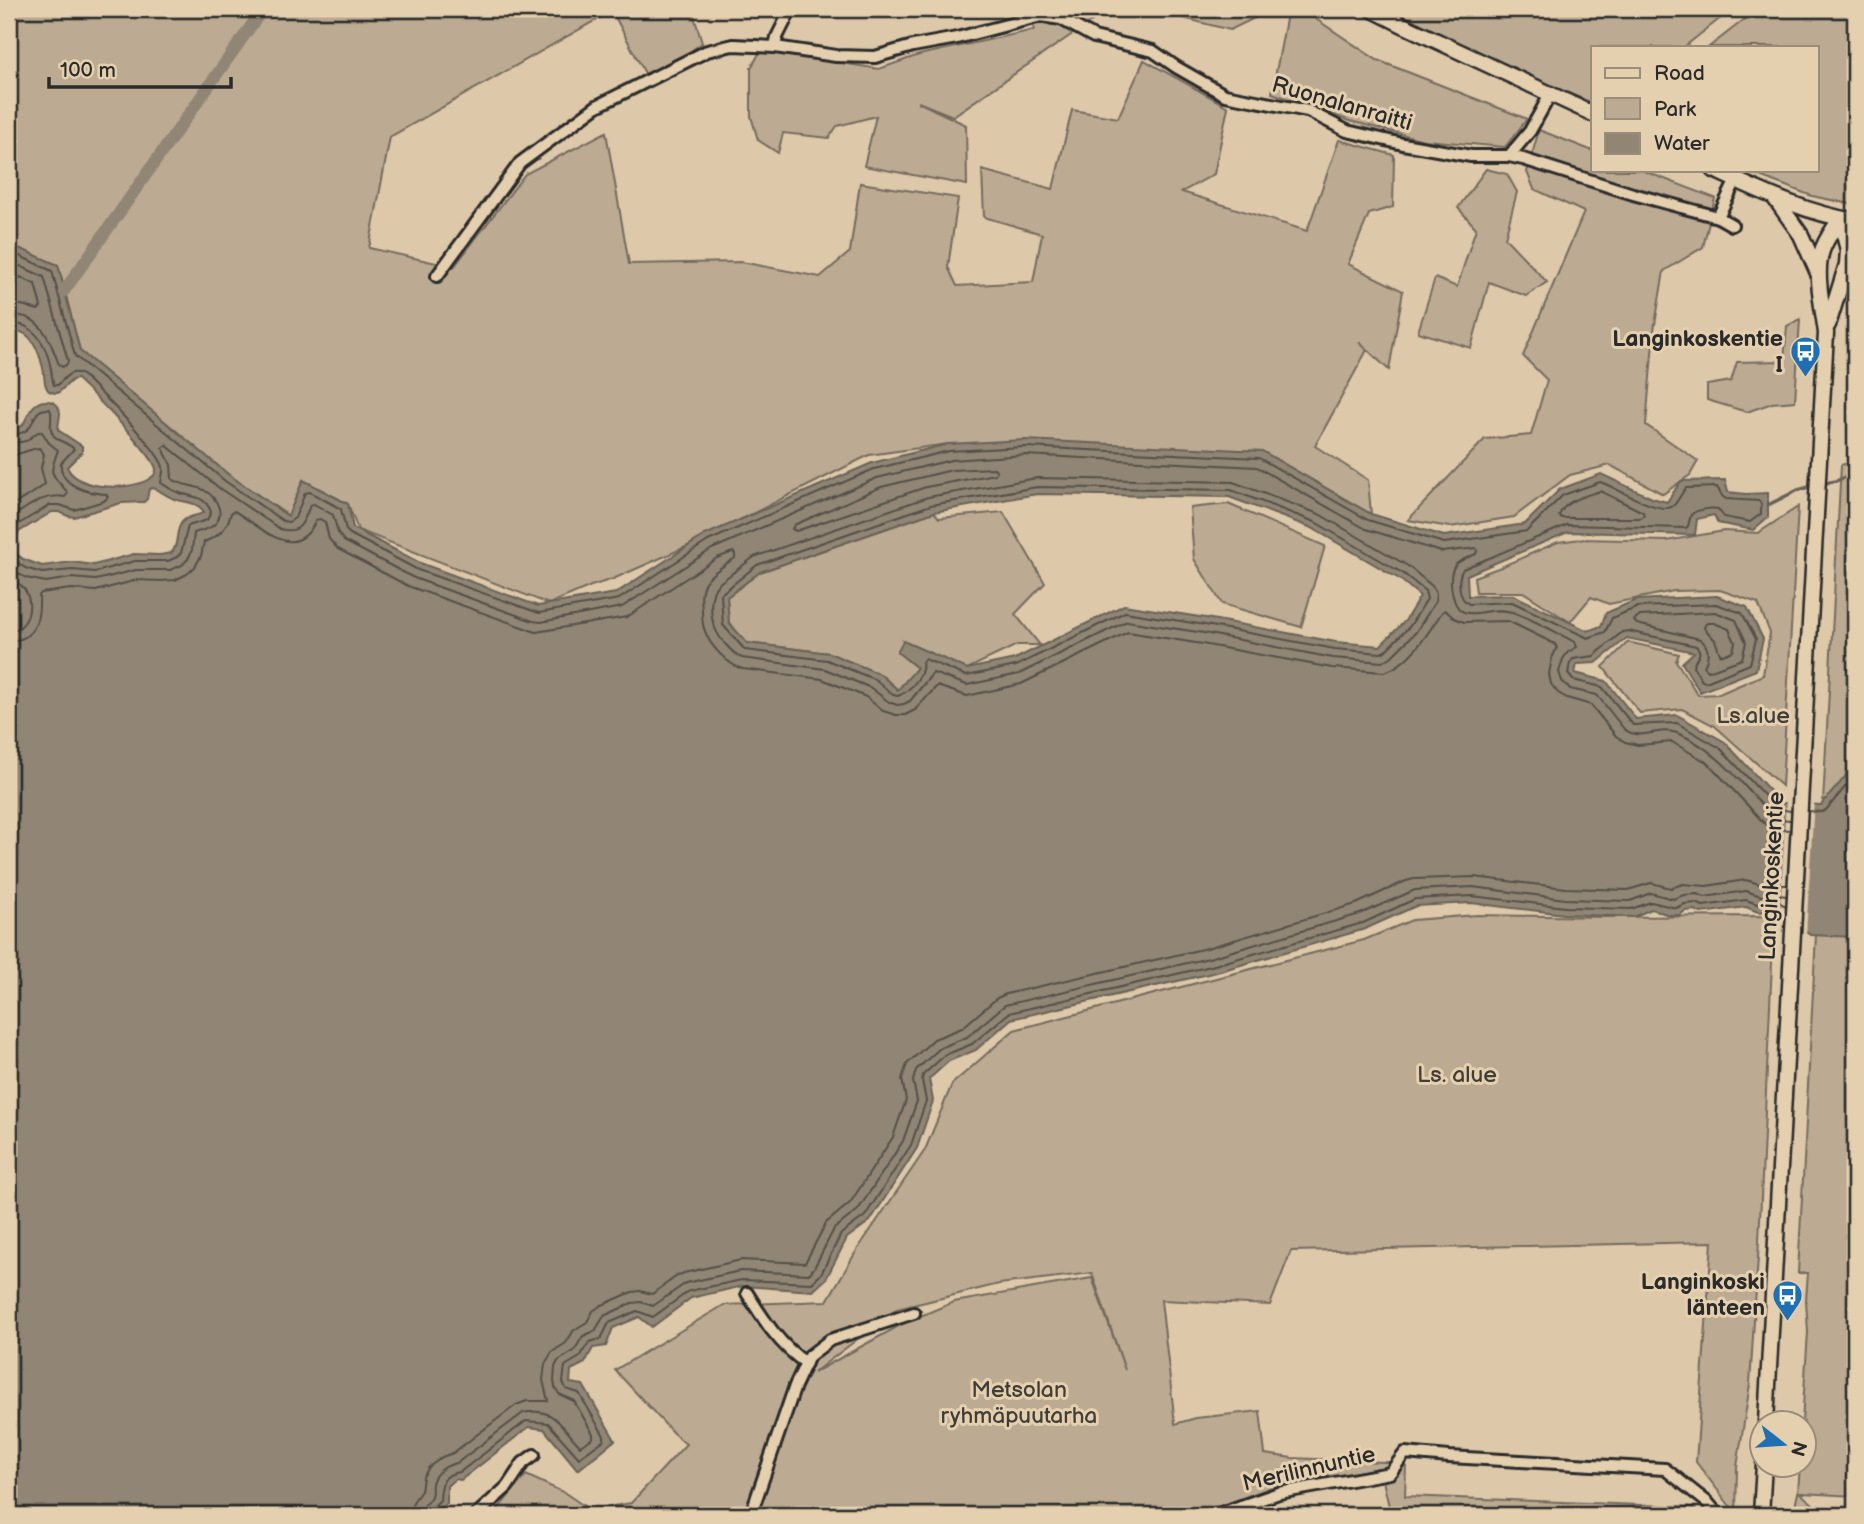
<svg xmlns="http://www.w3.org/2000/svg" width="1864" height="1524" font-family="'Balsamiq Sans',sans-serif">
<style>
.green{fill:#bcab92;stroke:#746b5e;stroke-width:2;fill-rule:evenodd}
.water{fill:#918674;stroke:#686257;stroke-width:2;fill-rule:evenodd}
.pier{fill:#ddc8a9}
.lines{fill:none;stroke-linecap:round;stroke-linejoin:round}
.shore{stroke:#544f48;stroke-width:2}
.stream{stroke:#686257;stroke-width:3.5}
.canal{stroke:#918674;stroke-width:12}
.minor-casing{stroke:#2b2b2b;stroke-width:16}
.tertiary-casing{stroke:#2b2b2b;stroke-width:19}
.minor{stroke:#e4cfae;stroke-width:10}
.tertiary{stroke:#e4cfae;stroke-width:14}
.labels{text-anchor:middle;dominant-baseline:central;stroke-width:6;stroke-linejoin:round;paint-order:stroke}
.street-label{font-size:23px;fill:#2b2b2b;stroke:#e4cfae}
.poi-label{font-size:23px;font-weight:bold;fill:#2b2b2b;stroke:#e4cfae;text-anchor:end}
.park-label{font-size:23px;fill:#413e3a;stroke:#e4cfae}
</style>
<rect width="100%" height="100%" fill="#ddc8a9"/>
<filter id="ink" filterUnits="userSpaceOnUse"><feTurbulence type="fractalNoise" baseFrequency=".0143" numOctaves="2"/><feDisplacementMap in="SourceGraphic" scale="14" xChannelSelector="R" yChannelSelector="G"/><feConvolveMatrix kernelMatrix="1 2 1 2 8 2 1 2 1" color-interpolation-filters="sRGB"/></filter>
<g filter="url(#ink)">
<g class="green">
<path d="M 9,9 L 692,9 L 702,43 L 649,81 L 612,11 L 390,137 L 369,248 L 454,267 L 525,174 L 606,132 L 629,264 L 741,262 L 820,277 L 850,252 L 860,183 L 958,198 L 948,267 L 957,286 L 1033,282 L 1042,234 L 984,217 L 982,170 L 1053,189 L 1072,110 L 1118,118 L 1144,60 L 1228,107 L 1214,174 L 1182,192 L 1307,231 L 1339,140 L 1394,155 L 1393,207 L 1369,214 L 1348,264 L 1403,291 L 1389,370 L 1359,342 L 1367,350 L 1315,446 L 1368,480 L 1371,514 L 1261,451 L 948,444 L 869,455 L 688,546 L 613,579 L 591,586 L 549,604 L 358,530 L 348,504 L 303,480 L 289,516 L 229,475 L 80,351 L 58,265 L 9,244 Z"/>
<path d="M 1029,9 L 1109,9 L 953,116 L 918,102 L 966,125 L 967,185 L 864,166 L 876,116 L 837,126 L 829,138 L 783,133 L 778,153 L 758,140 L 751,116 L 751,68 L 761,50 L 879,69 L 919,55 L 1034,30 Z"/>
<path d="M 1167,9 L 1273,9 L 1230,30 L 1171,15 Z"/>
<path d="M 1288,9 L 1301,9 L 1377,60 L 1527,119 L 1505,147 L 1424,140 L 1350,121 L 1272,93 Z"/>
<path d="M 1391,9 L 1732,9 L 1684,47 L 1593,47 L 1593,103 L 1521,74 Z"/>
<path d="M 1758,9 L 1855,9 L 1855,205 L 1812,196 L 1744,170 L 1817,170 L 1817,47 L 1709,47 Z"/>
<path d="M 1539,130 L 1593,151 L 1593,170 L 1641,170 L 1715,198 L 1703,247 L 1664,271 L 1654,330 L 1646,425 L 1698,461 L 1690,475 L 1663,494 L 1610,465 L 1570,475 L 1514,517 L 1450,527 L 1408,520 L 1485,439 L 1531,435 L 1547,380 L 1523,356 L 1584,212 L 1534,189 L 1527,172 Z"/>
<path d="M 1486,169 L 1507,174 L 1517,192 L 1505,238 L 1547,282 L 1526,296 L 1489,282 L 1471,348 L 1418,332 L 1435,278 L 1457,287 L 1476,228 L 1458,208 Z"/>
<path d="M 1800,319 L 1795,401 L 1772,403 L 1747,412 L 1707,400 L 1707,385 L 1731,381 L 1737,362 L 1784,361 L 1787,326 Z"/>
<path d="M 1855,461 L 1855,1496 L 1800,1493 L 1826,1515 L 1793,1515 L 1798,1493 L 1800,1465 L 1804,1464 L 1804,1422 L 1802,1422 L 1808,1332 L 1806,1300 L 1808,1273 L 1798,1273 L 1841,465 Z"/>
<path d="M 1228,504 L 1325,546 L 1301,627 L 1222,604 L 1194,559 L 1190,508 Z"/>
<path d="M 1798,507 L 1782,786 L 1715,726 L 1682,709 L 1640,713 L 1603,667 L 1628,642 L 1679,654 L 1676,661 L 1698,695 L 1719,694 L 1763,675 L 1770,633 L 1758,603 L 1720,590 L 1674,591 L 1609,604 L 1591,597 L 1570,622 L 1523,592 L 1476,592 L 1474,577 L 1501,567 L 1558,542 L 1581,539 L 1666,541 L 1724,531 L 1758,533 Z"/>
<path d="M 934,512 L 939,518 L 1003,512 L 1045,583 L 1015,614 L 1040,645 L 1017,645 L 967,669 L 903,641 L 917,668 L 898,690 L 880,674 L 829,653 L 747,643 L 729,623 L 727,597 L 760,572 Z"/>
<path d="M 1477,915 L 1606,917 L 1768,916 L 1768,919 L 1774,920 L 1759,1241 L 1750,1384 L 1737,1467 L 1736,1514 L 1696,1462 L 1712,1242 L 1291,1251 L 1270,1305 L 1161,1300 L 1175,1424 L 1196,1418 L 1260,1411 L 1265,1454 L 1292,1458 L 1406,1463 L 1405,1496 L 1693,1507 L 1701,1515 L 1391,1515 L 1380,1468 L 1269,1488 L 1197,1515 L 766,1515 L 758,1509 L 755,1515 L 493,1515 L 526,1475 L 565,1493 L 590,1510 L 631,1503 L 686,1444 L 673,1433 L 615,1370 L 724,1305 L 827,1301 L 857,1250 L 925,1150 L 952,1084 L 1014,1030 L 1364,940 L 1412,920 ZM 1092,1273 L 1125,1370 L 1092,1278 L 954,1302 L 906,1322 L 813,1373 L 897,1309 L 999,1284 Z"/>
</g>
<path class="water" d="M 9,244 L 58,265 L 80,351 L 229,475 L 288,516 L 303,480 L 348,504 L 353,528 L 420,563 L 538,606 L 616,593 L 705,535 L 872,463 L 948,444 L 1025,440 L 1262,451 L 1371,514 L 1444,536 L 1525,524 L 1560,489 L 1601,474 L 1652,498 L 1667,502 L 1681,481 L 1725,480 L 1728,492 L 1746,494 L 1768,493 L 1768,517 L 1753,530 L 1718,523 L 1714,515 L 1697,519 L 1695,535 L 1568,532 L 1467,575 L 1468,596 L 1513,595 L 1588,631 L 1601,626 L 1606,613 L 1636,600 L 1717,596 L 1747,607 L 1763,639 L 1756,670 L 1700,692 L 1682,663 L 1694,652 L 1627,638 L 1596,663 L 1577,664 L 1575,673 L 1606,681 L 1636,719 L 1677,715 L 1725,742 L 1781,803 L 1821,805 L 1845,777 L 1855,743 L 1855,937 L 1810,935 L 1780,910 L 1758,912 L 1746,907 L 1701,913 L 1695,910 L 1685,911 L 1680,915 L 1669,915 L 1651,909 L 1634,917 L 1564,914 L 1471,903 L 1416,906 L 1365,929 L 1213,973 L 1011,1019 L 976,1050 L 949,1061 L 929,1079 L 933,1101 L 917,1148 L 870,1221 L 847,1238 L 826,1279 L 813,1291 L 743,1286 L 691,1298 L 652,1327 L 639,1317 L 613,1328 L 606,1346 L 593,1348 L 585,1363 L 571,1370 L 570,1383 L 583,1385 L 615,1440 L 578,1470 L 544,1429 L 529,1427 L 461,1480 L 455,1479 L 447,1486 L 447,1503 L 434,1515 L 9,1515 L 9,625 C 14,613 13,601 9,590 L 9,428 L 22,426 C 26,420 29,411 34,406 C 42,398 59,399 60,413 C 60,418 58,424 58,430 L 82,446 L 82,452 L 67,467 C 80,497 158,489 156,469 C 154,455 90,391 77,379 L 72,380 L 58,393 C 54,393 51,393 48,390 C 43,384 45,374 43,368 C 39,351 30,325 9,333 ZM 153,488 C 161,491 167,496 174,499 C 186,503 197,501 204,512 C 198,516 188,516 183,521 C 174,530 180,545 171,553 L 160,555 L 134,554 L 94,565 L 72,562 L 42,566 L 23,559 L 14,552 L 9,542 L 12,536 L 52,512 L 59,512 L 68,516 L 74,517 L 121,503 L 144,502 L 147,499 L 149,489 ZM 1037,494 L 1229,497 L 1312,528 L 1401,580 L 1420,596 L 1405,621 L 1380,646 L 1336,642 L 1206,618 L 1124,605 L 1015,659 L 967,669 L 903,641 L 897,652 L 917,668 L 898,690 L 880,674 L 829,653 L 747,643 L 729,623 L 727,597 L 760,572 L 934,512 Z"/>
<path class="pier" d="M 1786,800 L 1814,801 L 1806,936 L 1780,915 Z"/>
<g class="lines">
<g class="shore">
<path d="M 9,251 L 52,271 L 75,356 L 225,481 L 283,521 L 289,522 L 295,518 L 305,493 L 310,492 L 341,509 L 346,530 L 350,534 L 418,570 L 539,613 L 619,599 L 708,541 L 874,469 L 949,451 L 1025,447 L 1259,458 L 1368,520 L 1444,543 L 1527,531 L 1563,495 L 1600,482 C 1614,486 1660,516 1673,506 C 1678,502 1681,493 1686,488 L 1717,487 L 1722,496 L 1726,499 L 1759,501 L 1761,504 L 1761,514 L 1750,522 L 1724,517 L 1718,509 C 1712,508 1696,509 1691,515 C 1690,517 1689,524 1688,526 L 1686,528 L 1567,525 L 1463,569 C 1457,578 1458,599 1469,604 L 1512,602 L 1588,638 L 1605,632 L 1612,618 L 1638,607 L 1716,604 L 1742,613 L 1756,639 L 1750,664 L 1706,682 L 1702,681 L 1693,666 C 1694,658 1705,655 1696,646 L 1628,631 L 1622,632 L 1594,656 L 1573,659 L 1570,663 L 1568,674 L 1573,680 L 1602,687 L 1633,725 L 1677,723 L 1720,748 L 1777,809 L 1791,811"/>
<path d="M 9,261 L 44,277 L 68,361 L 67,364 L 63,367 L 59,365 C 51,341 40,311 9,316"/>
<path d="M 9,272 L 35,284 L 41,307 L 38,310 L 22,305 L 9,305"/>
<path d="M 9,325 C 34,319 47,347 51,369 C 52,375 52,380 54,385 L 58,385 C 66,376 73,367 85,377 C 100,392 159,449 163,467 C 164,473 161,478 161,483 C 166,486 171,490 177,492 C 191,498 205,494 211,512 L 207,520 L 188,526 L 181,553 L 177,557 L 168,561 L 135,561 L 95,572 L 72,570 L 42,573 L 25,568 L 9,556"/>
<path d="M 9,435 C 42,435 26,407 50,409 C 54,417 47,428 54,436 C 60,442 68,443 74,449 L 61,463 C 59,486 88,493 106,494 L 108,497 L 104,501 L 74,510 L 60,505 L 50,505 L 9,530"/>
<path d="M 9,444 L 26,441 L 38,432 L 42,432 L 49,443 L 58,450 C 48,477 51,472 68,493 L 65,497 C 42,493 27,508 9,519"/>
<path d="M 9,455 C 21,455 31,448 39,448 L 44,454 L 41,468 L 45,484 C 37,492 20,500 9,507"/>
<path d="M 994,468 L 997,471 L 995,474 L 926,487 L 796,531 L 792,529 L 794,525 L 881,487 L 952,470 Z"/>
<path d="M 1037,478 L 1233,482 L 1319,514 L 1408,566 L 1432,586 L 1436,594 L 1435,602 L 1416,632 L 1391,657 L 1382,662 L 1333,658 L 1204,633 L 1127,621 L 1019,674 L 967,685 L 933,673 L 910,701 L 904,704 L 897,705 L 889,702 L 871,688 L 825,669 L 742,658 C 732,653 719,639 715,628 C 710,616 709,594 718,584 L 754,557 L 928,497 Z"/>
<path d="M 1037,487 L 1231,490 L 1315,522 L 1404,574 L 1425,591 L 1427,599 L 1410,626 L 1385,651 L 1381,653 L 1335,649 L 1205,625 L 1125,612 L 1016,666 L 966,676 L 925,659 L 922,662 C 925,675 910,691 898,696 L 893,695 L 876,680 L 827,660 L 745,650 L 723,625 L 721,594 L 757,565 L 931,505 Z"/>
<path d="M 1600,491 L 1643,512 L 1644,516 L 1641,518 L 1562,518 L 1559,516 C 1564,500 1585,496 1600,491 Z"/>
<path d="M 9,568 L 26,578 L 46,582 L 71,578 L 96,580 L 136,570 L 170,570 L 182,565 L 188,559 L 192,550 L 194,533 C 199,531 206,530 211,527 C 227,517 218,498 204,490 C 194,485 182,486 172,479 L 171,465 L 163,448 L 166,445 L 219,488 L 280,529 C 301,535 304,521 310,505 L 314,504 L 333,515 L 338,533 L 344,541 L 414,578 L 533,621 L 541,622 L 622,607 L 712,549 L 877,478 L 951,460 L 1025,455 L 1257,467 L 1366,529 L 1442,552 L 1476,548 L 1477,551 L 1476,554 C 1460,561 1450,562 1451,583 C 1455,634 1483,603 1512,612 C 1531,618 1557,633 1575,642 L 1577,647 L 1568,652 L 1563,659 L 1559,672 L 1562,681 L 1570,689 L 1597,695 L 1624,729 C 1640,742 1659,726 1677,733 C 1717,749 1742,784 1771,815 L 1779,819 L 1790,820"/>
<path d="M 9,581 C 36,582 36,629 9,631"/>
<path d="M 1715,612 L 1736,620 L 1746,642 L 1742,659 L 1708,671 L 1704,667 C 1709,656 1710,647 1700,639 L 1637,624 L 1634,621 L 1636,618 L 1640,616 Z"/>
<path d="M 1707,623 L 1714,623 L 1729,629 L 1735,642 L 1733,651 L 1723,655 L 1720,654 L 1715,640 L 1704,628 L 1705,625 Z"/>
<path d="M 9,641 C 36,640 40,619 39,596 L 41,593 L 71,589 L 96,591 L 137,580 L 161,581 L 175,580 L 187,574 L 195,567 L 201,556 L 204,542 C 219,536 227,529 231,513 L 234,511 C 260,525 295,566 316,520 L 320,519 L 325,522 L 329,539 L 338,549 L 408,586 L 536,632 L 627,617 L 717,558 L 733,552 L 735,554 L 735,558 C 725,565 712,572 705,582 C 700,591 701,600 702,609 C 702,617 702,625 705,631 C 709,645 729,666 743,669 L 822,679 L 866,697 L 883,711 L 896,715 L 905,715 L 915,710 L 937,686 L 967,696 L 1021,684 L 1128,632 L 1202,644 L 1332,668 L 1384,672 C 1408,666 1429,632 1442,612 L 1445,610 L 1454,618 L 1464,622 L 1508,621 L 1555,644 L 1557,648 L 1552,658 L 1549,674 L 1551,684 L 1558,693 L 1567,698 L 1591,705 L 1616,736 L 1625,742 L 1638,745 L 1672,742 L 1708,763 L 1764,823 L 1774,829 L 1790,830"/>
<path d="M 1808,811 L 1822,812 L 1826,810 L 1851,780 L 1855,767"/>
<path d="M 410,1515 L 413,1502 L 421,1491 L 423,1477 L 429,1467 L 442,1457 L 453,1453 L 516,1405 L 527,1401 L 548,1401 L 543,1380 L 545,1364 L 552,1352 L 566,1343 L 574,1330 L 587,1322 L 593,1311 L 600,1306 L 632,1292 L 640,1291 L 652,1294 L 677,1276 L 684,1273 L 741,1260 L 805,1263 L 826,1223 L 850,1203 L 893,1137 L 906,1100 L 902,1079 L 907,1064 L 934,1039 L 962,1028 L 997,998 L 1006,994 L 1207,948 L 1356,904 L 1406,881 L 1414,879 L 1474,877 L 1566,888 L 1628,890 L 1651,883 L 1671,888 L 1683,884 L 1706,886 L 1746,880 L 1763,885 L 1787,885"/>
<path d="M 421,1515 C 422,1503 428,1504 431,1496 C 433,1492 431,1488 432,1484 C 434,1472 447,1465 457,1463 L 523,1413 C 555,1406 561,1427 580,1446 L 593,1438 L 593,1434 L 574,1401 L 559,1394 L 555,1387 L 554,1381 L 555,1367 L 558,1361 L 574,1351 L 583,1336 L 595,1331 L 604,1316 L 632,1303 L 641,1302 L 653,1306 L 686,1283 L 740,1271 L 809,1274 L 814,1268 L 834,1229 L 858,1210 L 903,1141 L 917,1101 L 913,1081 L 916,1070 L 940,1048 L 967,1037 L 1005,1005 L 1209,958 L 1360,914 L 1415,890 L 1473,887 L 1565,899 L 1630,901 L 1651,893 L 1673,899 L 1684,895 L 1697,894 L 1705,897 L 1746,891 L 1761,896 L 1779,895 L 1786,896"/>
<path d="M 430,1515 L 431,1509 L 440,1500 C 441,1484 442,1474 460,1472 L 526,1421 L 548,1423 L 579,1458 L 604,1440 L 604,1436 L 579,1393 L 566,1389 L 563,1382 L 565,1366 L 580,1357 L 589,1342 L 601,1339 L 609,1323 L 637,1311 L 653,1317 L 689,1291 L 742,1280 L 812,1283 L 821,1274 L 841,1234 L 865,1216 L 911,1145 L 926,1101 L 922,1080 L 923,1075 L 945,1055 L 972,1044 L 1009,1013 L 1211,966 L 1363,923 L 1415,899 L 1472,896 L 1565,907 L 1631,909 L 1651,902 L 1676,908 L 1685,904 L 1696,903 L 1703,906 L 1746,900 L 1760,905 L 1780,903 L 1786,906"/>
</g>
<g class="stream">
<path d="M 1821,484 L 1836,481 L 1855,473"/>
<path d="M 1768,505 L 1798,490 L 1813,486"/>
</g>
<path class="canal" d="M 64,291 L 263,9"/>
<defs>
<g id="minor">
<path d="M 775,47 L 777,37 L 791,9"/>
<path d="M 1509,156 L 1523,159 L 1633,194 L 1718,217 L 1732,225"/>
<path d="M 1718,217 L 1736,180"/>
<path d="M 437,276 L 520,163 L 597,106 L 707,51 L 733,45 L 775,47 L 836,56 L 875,57 L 913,46 L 957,38 L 1041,16 L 1061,19 L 1094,37 L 1153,51 L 1176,67 L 1225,95 L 1308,111 L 1347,131 L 1403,144 L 1471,156 L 1509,156 L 1530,131 L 1550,95"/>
<path d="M 747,1293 C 763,1319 780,1346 806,1363"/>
<path d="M 476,1515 L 507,1487 L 523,1463 L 534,1455"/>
<path d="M 756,1515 L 752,1511 L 795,1386 L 809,1356 L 830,1340 L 914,1313"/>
<path d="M 1215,1515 L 1279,1493 L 1390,1473 L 1405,1453 L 1449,1457 L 1665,1469 L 1708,1503 L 1718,1515"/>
</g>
<g id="tertiary">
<path d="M 1371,9 L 1405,26 L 1593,114"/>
<path d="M 1714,170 C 1760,191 1806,213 1855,221"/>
<path d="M 1774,197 L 1801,235 L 1818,273"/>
<path d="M 1828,325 L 1847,264 L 1848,250 L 1840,219"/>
<path d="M 1766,1422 L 1826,333 C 1823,309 1815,276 1821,254 C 1824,241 1833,230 1840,219"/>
<path d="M 1761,1515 L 1764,1464"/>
</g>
</defs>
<use href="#minor" class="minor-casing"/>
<use href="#tertiary" class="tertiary-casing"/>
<use href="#minor" class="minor"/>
<use href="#tertiary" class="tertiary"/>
</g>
</g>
<defs>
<symbol id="bus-pin" viewBox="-11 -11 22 30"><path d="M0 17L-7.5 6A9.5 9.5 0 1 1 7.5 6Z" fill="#1f6fb2" stroke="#e4cfae"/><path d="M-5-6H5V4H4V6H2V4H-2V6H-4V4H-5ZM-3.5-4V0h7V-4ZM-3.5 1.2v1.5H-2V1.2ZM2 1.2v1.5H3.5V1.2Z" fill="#fff"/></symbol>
</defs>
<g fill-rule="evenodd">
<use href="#bus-pin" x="1788" y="334" width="35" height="47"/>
<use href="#bus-pin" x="1770" y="1278" width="35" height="47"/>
</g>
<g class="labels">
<g class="street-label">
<text transform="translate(1342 104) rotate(16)">Ruonalanraitti</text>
<text transform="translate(1772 876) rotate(-87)">Langinkoskentie</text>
<text transform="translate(1309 1469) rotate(-13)">Merilinnuntie</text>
</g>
<g class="poi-label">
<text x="1783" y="339">Langinkoskentie<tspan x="1783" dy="26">I</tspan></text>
<text x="1765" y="1282">Langinkoski<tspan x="1765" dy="26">länteen</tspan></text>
</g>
<g class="park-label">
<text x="1753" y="716">Ls.alue</text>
<text x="1457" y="1075">Ls. alue</text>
<text x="1019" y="1390">Metsolan<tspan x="1019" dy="26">ryhmäpuutarha</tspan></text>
</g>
</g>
<rect width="1864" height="1524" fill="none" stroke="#e4cfae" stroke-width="35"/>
<rect x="18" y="18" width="1829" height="1489" fill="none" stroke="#2b2b2b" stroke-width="2.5" filter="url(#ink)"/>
<rect x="1591" y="46" width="228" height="126" fill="#e4cfae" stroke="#9a8d7a" stroke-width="2"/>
<rect x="1605" y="68" width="35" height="10" fill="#e4cfae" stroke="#9a8d7a" stroke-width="2"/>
<text x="1654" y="80" font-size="21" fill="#2b2b2b">Road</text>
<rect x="1605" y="98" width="35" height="21" fill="#bcab92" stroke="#9a8d7a" stroke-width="2"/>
<text x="1654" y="116" font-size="21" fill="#2b2b2b">Park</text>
<rect x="1605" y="133" width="35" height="21" fill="#918674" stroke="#9a8d7a" stroke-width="2"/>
<text x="1654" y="150" font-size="21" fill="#2b2b2b">Water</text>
<g transform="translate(1783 1444) rotate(107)"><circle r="33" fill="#e4cfae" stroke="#9a8d7a" stroke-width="2"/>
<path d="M0-5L12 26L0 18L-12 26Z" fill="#1f6fb2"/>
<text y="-10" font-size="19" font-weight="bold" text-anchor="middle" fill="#2b2b2b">N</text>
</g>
<path d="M49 77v10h182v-10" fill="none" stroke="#2b2b2b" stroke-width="3.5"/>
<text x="60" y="77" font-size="21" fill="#2b2b2b" stroke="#e4cfae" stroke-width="5" paint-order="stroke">100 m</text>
</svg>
